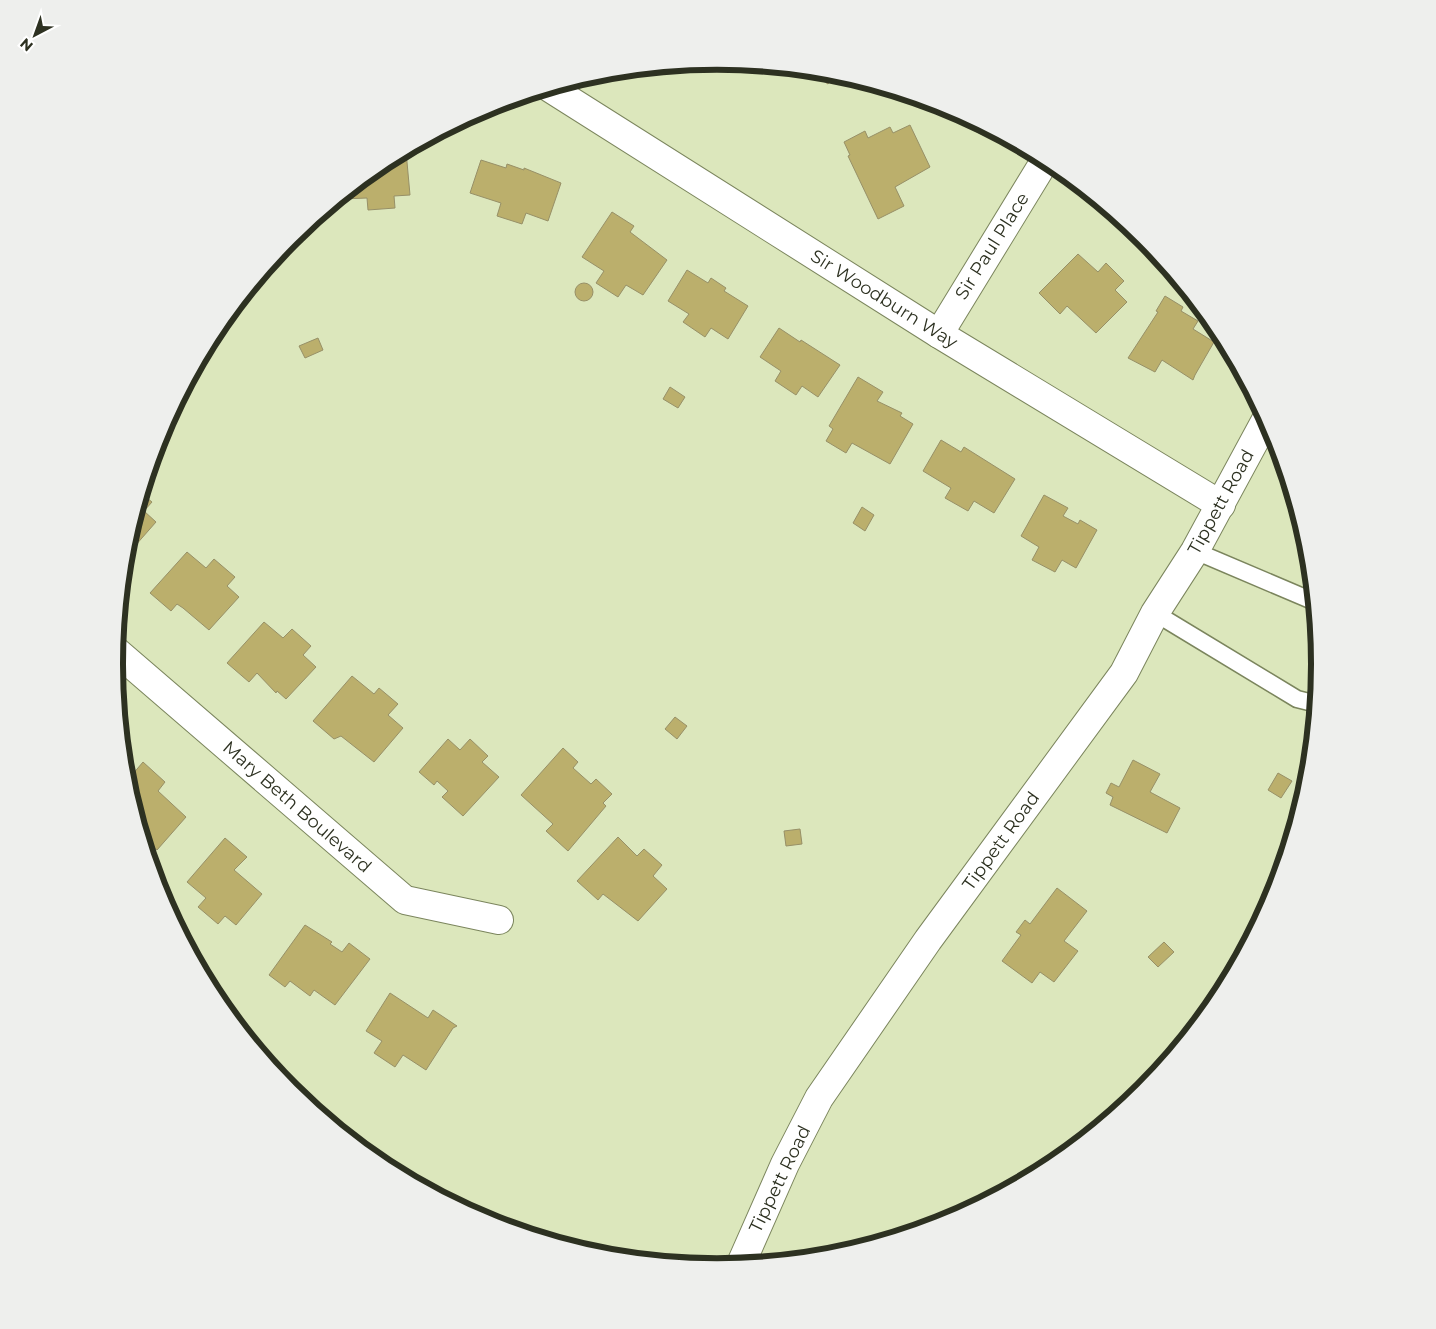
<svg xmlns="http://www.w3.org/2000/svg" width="1436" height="1329" font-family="Montserrat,sans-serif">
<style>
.building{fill:#bbaf6c;stroke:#979067}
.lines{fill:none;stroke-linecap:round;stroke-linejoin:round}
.service-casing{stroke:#7b855d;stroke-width:19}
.minor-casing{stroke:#7b855d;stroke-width:30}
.tertiary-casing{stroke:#7b855d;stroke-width:30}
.service{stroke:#fff;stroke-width:16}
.minor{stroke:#fff;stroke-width:28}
.tertiary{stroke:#fff;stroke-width:28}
.labels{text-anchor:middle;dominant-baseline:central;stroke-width:5;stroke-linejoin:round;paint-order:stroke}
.street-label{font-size:18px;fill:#2d3121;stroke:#fff}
.rim{fill:none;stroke:#2d3121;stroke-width:6}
</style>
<rect width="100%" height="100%" fill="#dce7bc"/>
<g class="building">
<path d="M 813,71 L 836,73 L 828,84 L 811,73 Z"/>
<path d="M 936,103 L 949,107 L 985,127 L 981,134 L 973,130 L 975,128 Z"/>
<path d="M 910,125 L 930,167 L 895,187 L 904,206 L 878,219 L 848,156 L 850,155 L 844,142 L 865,131 L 868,138 L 890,127 L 893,133 Z"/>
<path d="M 406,151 L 410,195 L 394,196 L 395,208 L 368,210 L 367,198 L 342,199 L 342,196 L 383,163 Z"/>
<path d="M 481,160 L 506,168 L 507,164 L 524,170 L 524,168 L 561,183 L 548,221 L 526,213 L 522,224 L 497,216 L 501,203 L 470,193 Z"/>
<path d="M 612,212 L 634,226 L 630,232 L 667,260 L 643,295 L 626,285 L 618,297 L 596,283 L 604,271 L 582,257 Z"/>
<path d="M 1078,254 L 1098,272 L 1106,263 L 1124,281 L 1115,290 L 1127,302 L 1096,333 L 1067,306 L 1060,314 L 1039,293 Z"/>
<path d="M 687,270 L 708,283 L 711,278 L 726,288 L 724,291 L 748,306 L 728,339 L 711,328 L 705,337 L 683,322 L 689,314 L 668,301 Z"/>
<circle cx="584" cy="292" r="9"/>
<path d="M 1165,296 L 1183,307 L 1181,311 L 1198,321 L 1193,329 L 1214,342 L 1195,375 L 1193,380 L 1162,360 L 1155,372 L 1128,358 L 1158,312 L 1156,311 Z"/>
<path d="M 779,328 L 800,342 L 801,340 L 840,365 L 818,397 L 802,386 L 796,395 L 775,381 L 781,371 L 760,357 Z"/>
<path d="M 318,338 L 323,350 L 305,358 L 299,346 Z"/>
<path d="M 858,377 L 883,392 L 877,401 L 902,413 L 900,416 L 913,424 L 890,464 L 852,443 L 846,453 L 826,441 L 833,429 L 829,426 Z"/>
<path d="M 670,387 L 685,397 L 678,408 L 663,399 Z"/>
<path d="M 941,440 L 961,452 L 964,447 L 1015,479 L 994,513 L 974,501 L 968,511 L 945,498 L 951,488 L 923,471 Z"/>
<path d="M 142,494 L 152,502 L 144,511 L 156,522 L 127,555 L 126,547 Z"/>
<path d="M 1044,495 L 1068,508 L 1063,516 L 1078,524 L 1080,520 L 1097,530 L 1076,568 L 1062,560 L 1055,572 L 1032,560 L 1039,547 L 1021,536 Z"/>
<path d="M 862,507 L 874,515 L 865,531 L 853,523 Z"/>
<path d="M 187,552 L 206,568 L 214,559 L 235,577 L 227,586 L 239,597 L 209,630 L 183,608 L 177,604 L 171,611 L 150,593 Z"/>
<path d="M 264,622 L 283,638 L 292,629 L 311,646 L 303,655 L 316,667 L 286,699 L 277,691 L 276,693 L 257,673 L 249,682 L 227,663 Z"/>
<path d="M 352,676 L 374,694 L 379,688 L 398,704 L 388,715 L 403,728 L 374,762 L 341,736 L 334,739 L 313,721 Z"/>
<path d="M 675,717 L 687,726 L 677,739 L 665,729 Z"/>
<path d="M 448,739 L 460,750 L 470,739 L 488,756 L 482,762 L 499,777 L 463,816 L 442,797 L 448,791 L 437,781 L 434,785 L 419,772 Z"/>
<path d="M 563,748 L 578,762 L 573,768 L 591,784 L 596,779 L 612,794 L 603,803 L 606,806 L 568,851 L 546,831 L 553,824 L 521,795 Z"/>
<path d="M 1133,760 L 1160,774 L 1150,792 L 1180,808 L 1167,833 L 1110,805 L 1113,797 L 1106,793 L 1111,783 L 1119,787 Z"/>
<path d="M 143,762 L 165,782 L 158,791 L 186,817 L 157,850 L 144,840 L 126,782 Z"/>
<path d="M 1278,773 L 1292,781 L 1281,798 L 1268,790 Z"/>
<path d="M 800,829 L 802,844 L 786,846 L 784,831 Z"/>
<path d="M 618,837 L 637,856 L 644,849 L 662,865 L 653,876 L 667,889 L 638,921 L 603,894 L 598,900 L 577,881 Z"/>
<path d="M 225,838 L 247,857 L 234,870 L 262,894 L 236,925 L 225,916 L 218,924 L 198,907 L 206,898 L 187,882 Z"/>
<path d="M 1057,888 L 1087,911 L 1064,941 L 1078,951 L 1054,982 L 1040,972 L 1032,983 L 1002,961 L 1021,935 L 1016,932 L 1025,920 L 1030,924 Z"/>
<path d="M 305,925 L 332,942 L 330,944 L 342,952 L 349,943 L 370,959 L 335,1005 L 314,990 L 310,996 L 290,981 L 285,987 L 269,975 Z"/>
<path d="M 1164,942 L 1174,952 L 1158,967 L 1148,957 Z"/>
<path d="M 390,993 L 428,1018 L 433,1010 L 457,1026 L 453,1028 L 426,1070 L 403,1055 L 395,1067 L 374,1053 L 382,1041 L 366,1031 Z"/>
</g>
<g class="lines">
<defs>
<g id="service">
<path d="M 1195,551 L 1315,602"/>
<path d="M 1155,613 L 1297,699 L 1317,704"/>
</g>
<g id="minor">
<path d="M 550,88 L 939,334 L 1221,505"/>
<path d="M 939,334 L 1046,159"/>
<path d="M 116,651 L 405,900 L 499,920"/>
</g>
<path id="tertiary" d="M 740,1266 L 785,1164 L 819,1098 L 928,940 L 1124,673 L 1155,613 L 1195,551 L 1267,418"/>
</defs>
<use href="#service" class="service-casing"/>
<use href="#minor" class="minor-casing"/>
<use href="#tertiary" class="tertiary-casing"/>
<use href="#service" class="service"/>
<use href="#minor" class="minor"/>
<use href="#tertiary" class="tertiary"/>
</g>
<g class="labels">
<g class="street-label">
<text transform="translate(992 246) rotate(-58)">Sir Paul Place</text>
<text transform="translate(884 299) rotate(32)">Sir Woodburn Way</text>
<text transform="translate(1221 502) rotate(-61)">Tippett Road</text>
<text transform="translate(297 807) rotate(41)">Mary Beth Boulevard</text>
<text transform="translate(1001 841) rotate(-54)">Tippett Road</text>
<text transform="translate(780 1179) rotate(-64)">Tippett Road</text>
</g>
</g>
<path d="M0 0H1436V1329H0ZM123 664a594 594 0 1 1 1188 0a594 594 0 1 1-1188 0Z" fill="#eeefed" fill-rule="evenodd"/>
<path class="rim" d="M123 664a594 594 0 1 1 1188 0a594 594 0 1 1-1188 0Z"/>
<g transform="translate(35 35) rotate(221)" stroke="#ffffff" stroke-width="4" paint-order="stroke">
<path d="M0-4L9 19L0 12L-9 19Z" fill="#2d3121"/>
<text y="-8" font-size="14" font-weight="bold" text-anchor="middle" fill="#2d3121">N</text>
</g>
</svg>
